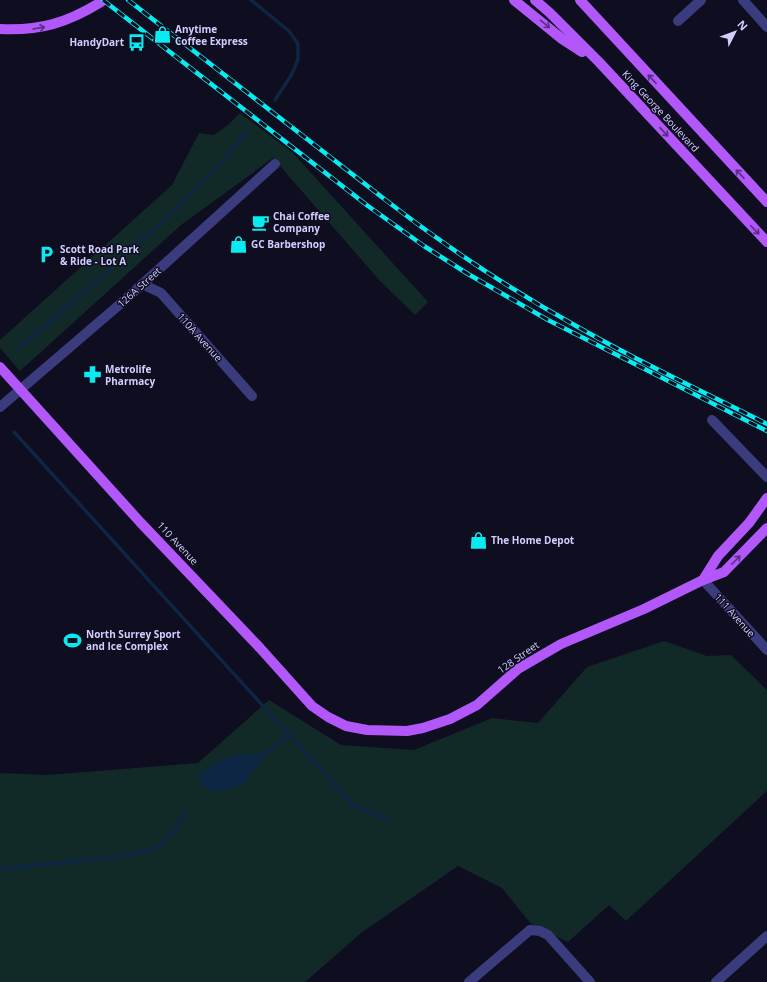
<svg xmlns="http://www.w3.org/2000/svg" width="767" height="982" font-family="'Open Sans',sans-serif">
<style>
.green{fill:#112a27}
.water{fill:#0d2644}
.lines{fill:none;stroke-linecap:round;stroke-linejoin:round}
.stream{stroke:#0d2644;stroke-width:3.5}
.minor{stroke:#3a3c7e;stroke-width:10}
.major{stroke:#b258fa;stroke-width:10}
.rail-casing{stroke:#07ebf1;stroke-width:4.5}
.rail{stroke:#0f0d20;stroke-width:3;stroke-dasharray:9;stroke-linecap:butt}
.oneway{stroke:#582f82}
.labels{text-anchor:middle;dominant-baseline:central;stroke-width:3;stroke-linejoin:round;paint-order:stroke}
.poi-label{font-size:10px;font-weight:bold;fill:#d0cefe;stroke:#0f0d20;text-anchor:start}
.street-label{font-size:10px;fill:#d0cefe;stroke:#0f0d20}
</style>
<rect width="100%" height="100%" fill="#0f0d20"/>
<g class="green">
<path d="M 240,113 L 293,153 L 428,302 L 415,315 L 380,281 L 273,158 L 181,225 L 20,371 L 0,348 L 0,340 L 172,185 L 199,133 L 214,135 L 228,125 Z"/>
<path d="M 664,641 L 707,656 L 731,655 L 767,690 L 767,791 L 626,921 L 609,905 L 568,942 L 531,924 L 502,888 L 458,866 L 361,933 L 305,982 L 0,982 L 0,773 L 48,775 L 198,763 L 269,700 L 341,745 L 414,750 L 492,718 L 538,723 L 587,667 Z"/>
</g>
<path class="water" d="M 268,752 L 243,784 L 231,789 L 212,792 L 200,783 L 199,775 C 206,769 221,759 229,757 C 241,753 255,755 268,752 Z"/>
<g class="lines">
<g class="stream">
<path d="M 251,0 L 289,31 L 298,44 L 298,59 L 292,74 L 275,100"/>
<path d="M 131,250 C 172,213 212,175 247,132"/>
<path d="M 19,348 L 112,268"/>
<path d="M 14,432 L 353,805 L 386,818"/>
<path d="M 268,752 L 289,734"/>
<path d="M 0,869 L 118,857 L 159,847 L 176,830 L 183,813"/>
</g>
<g class="minor">
<path d="M 743,0 L 767,27"/>
<path d="M 678,21 L 701,0"/>
<path d="M 142,284 L 161,293 L 252,396"/>
<path d="M 0,407 L 126,299 L 275,164"/>
<path d="M 712,420 L 767,477"/>
<path d="M 703,580 L 767,650"/>
<path d="M 469,982 L 530,930 L 540,931 L 548,935 L 590,982"/>
<path d="M 716,982 L 767,936"/>
</g>
<g class="major">
<path d="M 514,0 L 562,39 L 582,52"/>
<path d="M 535,0 L 550,13 L 599,62 L 767,242"/>
<path d="M 580,0 L 767,202"/>
<path d="M 0,29 C 40,31 67,23 101,2"/>
<path d="M 0,367 L 140,522 L 260,648 L 312,706 L 328,717 L 346,726 L 367,730 L 407,731 L 423,728 L 450,719 L 477,705 L 518,669 L 561,644 L 644,609 L 703,580 L 724,572 L 767,528"/>
<path d="M 703,580 L 718,556 L 749,523 L 767,498"/>
</g>
<defs>
<g id="rail">
<path d="M 103,0 L 368,206 L 424,246 L 468,274 L 548,320 L 767,431"/>
<path d="M 128,0 L 383,198 C 445,246 509,289 578,327 C 639,362 704,392 767,424"/>
</g>
</defs>
<use href="#rail" class="rail-casing"/>
<use href="#rail" class="rail"/>
</g>
<defs><path id="oneway-shaft" d="M-6 0H5M1.5-3L5.5 0L1.5 3" fill="none" stroke-width="1.6" stroke-linecap="round" stroke-linejoin="round"/></defs>
<g class="oneway">
<use href="#oneway-shaft" transform="translate(545 24) rotate(39)"/>
<use href="#oneway-shaft" transform="translate(39 28) rotate(-10)"/>
<use href="#oneway-shaft" transform="translate(652 79) rotate(-133)"/>
<use href="#oneway-shaft" transform="translate(664 132) rotate(47)"/>
<use href="#oneway-shaft" transform="translate(740 174) rotate(-133)"/>
<use href="#oneway-shaft" transform="translate(755 230) rotate(46)"/>
<use href="#oneway-shaft" transform="translate(736 560) rotate(-45)"/>
</g>
<defs>
<symbol id="shop-bare" viewBox="-9 -9 18 18"><path d="M-5-2.5h2.3a2.7 3.5 0 0 1 5.4 0H5L5.5 6h-11ZM-1.5-2.5h3a1.5 2.3 0 0 0-3 0Z" fill="#07ebf1" stroke="#0f0d20" stroke-width="2.5" paint-order="stroke"/></symbol>
<symbol id="bus-bare" viewBox="-9 -9 18 18"><path d="M-5-6H5V4H4V6H2V4H-2V6H-4V4H-5ZM-3.5-4V0h7V-4ZM-3.5 1.2v1.5H-2V1.2ZM2 1.2v1.5H3.5V1.2Z" fill="#07ebf1" stroke="#0f0d20" stroke-width="2.5" paint-order="stroke"/></symbol>
<symbol id="cafe-bare" viewBox="-9 -9 18 18"><path d="M-5.5-4.5H6V0H3Q3 3.5 0 3.5H-2.5Q-5.5 3.5-5.5 0ZM3-3.2v2h1.7v-2ZM-6 4.5H4V6H-6Z" fill="#07ebf1" stroke="#0f0d20" stroke-width="2.5" paint-order="stroke"/></symbol>
<symbol id="parking-bare" viewBox="-9 -9 18 18"><path d="M-3.5-5.5H1a3.5 3.5 0 0 1 0 7H-1V5.5H-3.5ZM-1-3.4V-.6H.8a1.4 1.4 0 0 0 0-2.8Z" fill="#07ebf1" stroke="#0f0d20" stroke-width="2.5" paint-order="stroke"/></symbol>
<symbol id="pharmacy-bare" viewBox="-9 -9 18 18"><path d="M-2-6h4v4h4v4h-4v4h-4v-4h-4v-4h4Z" fill="#07ebf1" stroke="#0f0d20" stroke-width="2.5" paint-order="stroke"/></symbol>
<symbol id="stadium-bare" viewBox="-9 -9 18 18"><path d="M0-5a6.5 5 0 1 0 0 10a6.5 5 0 1 0 0-10ZM-3.5-1.8h7v3.6h-7Z" fill="#07ebf1" stroke="#0f0d20" stroke-width="2.5" paint-order="stroke"/></symbol>
</defs>
<g fill-rule="evenodd">
<use href="#shop-bare" x="150" y="22" width="25" height="25"/>
<use href="#bus-bare" x="124" y="30" width="25" height="25"/>
<use href="#cafe-bare" x="248" y="210" width="25" height="25"/>
<use href="#shop-bare" x="226" y="232" width="25" height="25"/>
<use href="#parking-bare" x="34" y="242" width="25" height="25"/>
<use href="#pharmacy-bare" x="80" y="362" width="25" height="25"/>
<use href="#shop-bare" x="466" y="528" width="25" height="25"/>
<use href="#stadium-bare" x="60" y="628" width="25" height="25"/>
</g>
<g class="labels">
<g class="poi-label">
<text x="175" y="29">Anytime<tspan x="175" dy="12">Coffee Express</tspan></text>
<text x="124" y="42" text-anchor="end">HandyDart</text>
<text x="273" y="216">Chai Coffee<tspan x="273" dy="12">Company</tspan></text>
<text x="251" y="244">GC Barbershop</text>
<text x="60" y="249">Scott Road Park<tspan x="60" dy="12">&amp; Ride - Lot A</tspan></text>
<text x="105" y="369">Metrolife<tspan x="105" dy="12">Pharmacy</tspan></text>
<text x="491" y="540">The Home Depot</text>
<text x="86" y="634">North Surrey Sport<tspan x="86" dy="12">and Ice Complex</tspan></text>
</g>
<g class="street-label">
<text transform="translate(661 111) rotate(47)">King George Boulevard</text>
<text transform="translate(139 287) rotate(-42)">126A Street</text>
<text transform="translate(200 337) rotate(48)">110A Avenue</text>
<text transform="translate(178 543) rotate(47)">110 Avenue</text>
<text transform="translate(735 615) rotate(48)">111 Avenue</text>
<text transform="translate(518 657) rotate(-35)">128 Street</text>
</g>
</g>
<g transform="translate(735 32) rotate(48)" stroke="#0f0d20" stroke-width="3" paint-order="stroke">
<path d="M0-3L7 15L0 10L-7 15Z" fill="#d0cefe"/>
<text y="-6" font-size="11" font-weight="bold" text-anchor="middle" fill="#d0cefe">N</text>
</g>
</svg>
